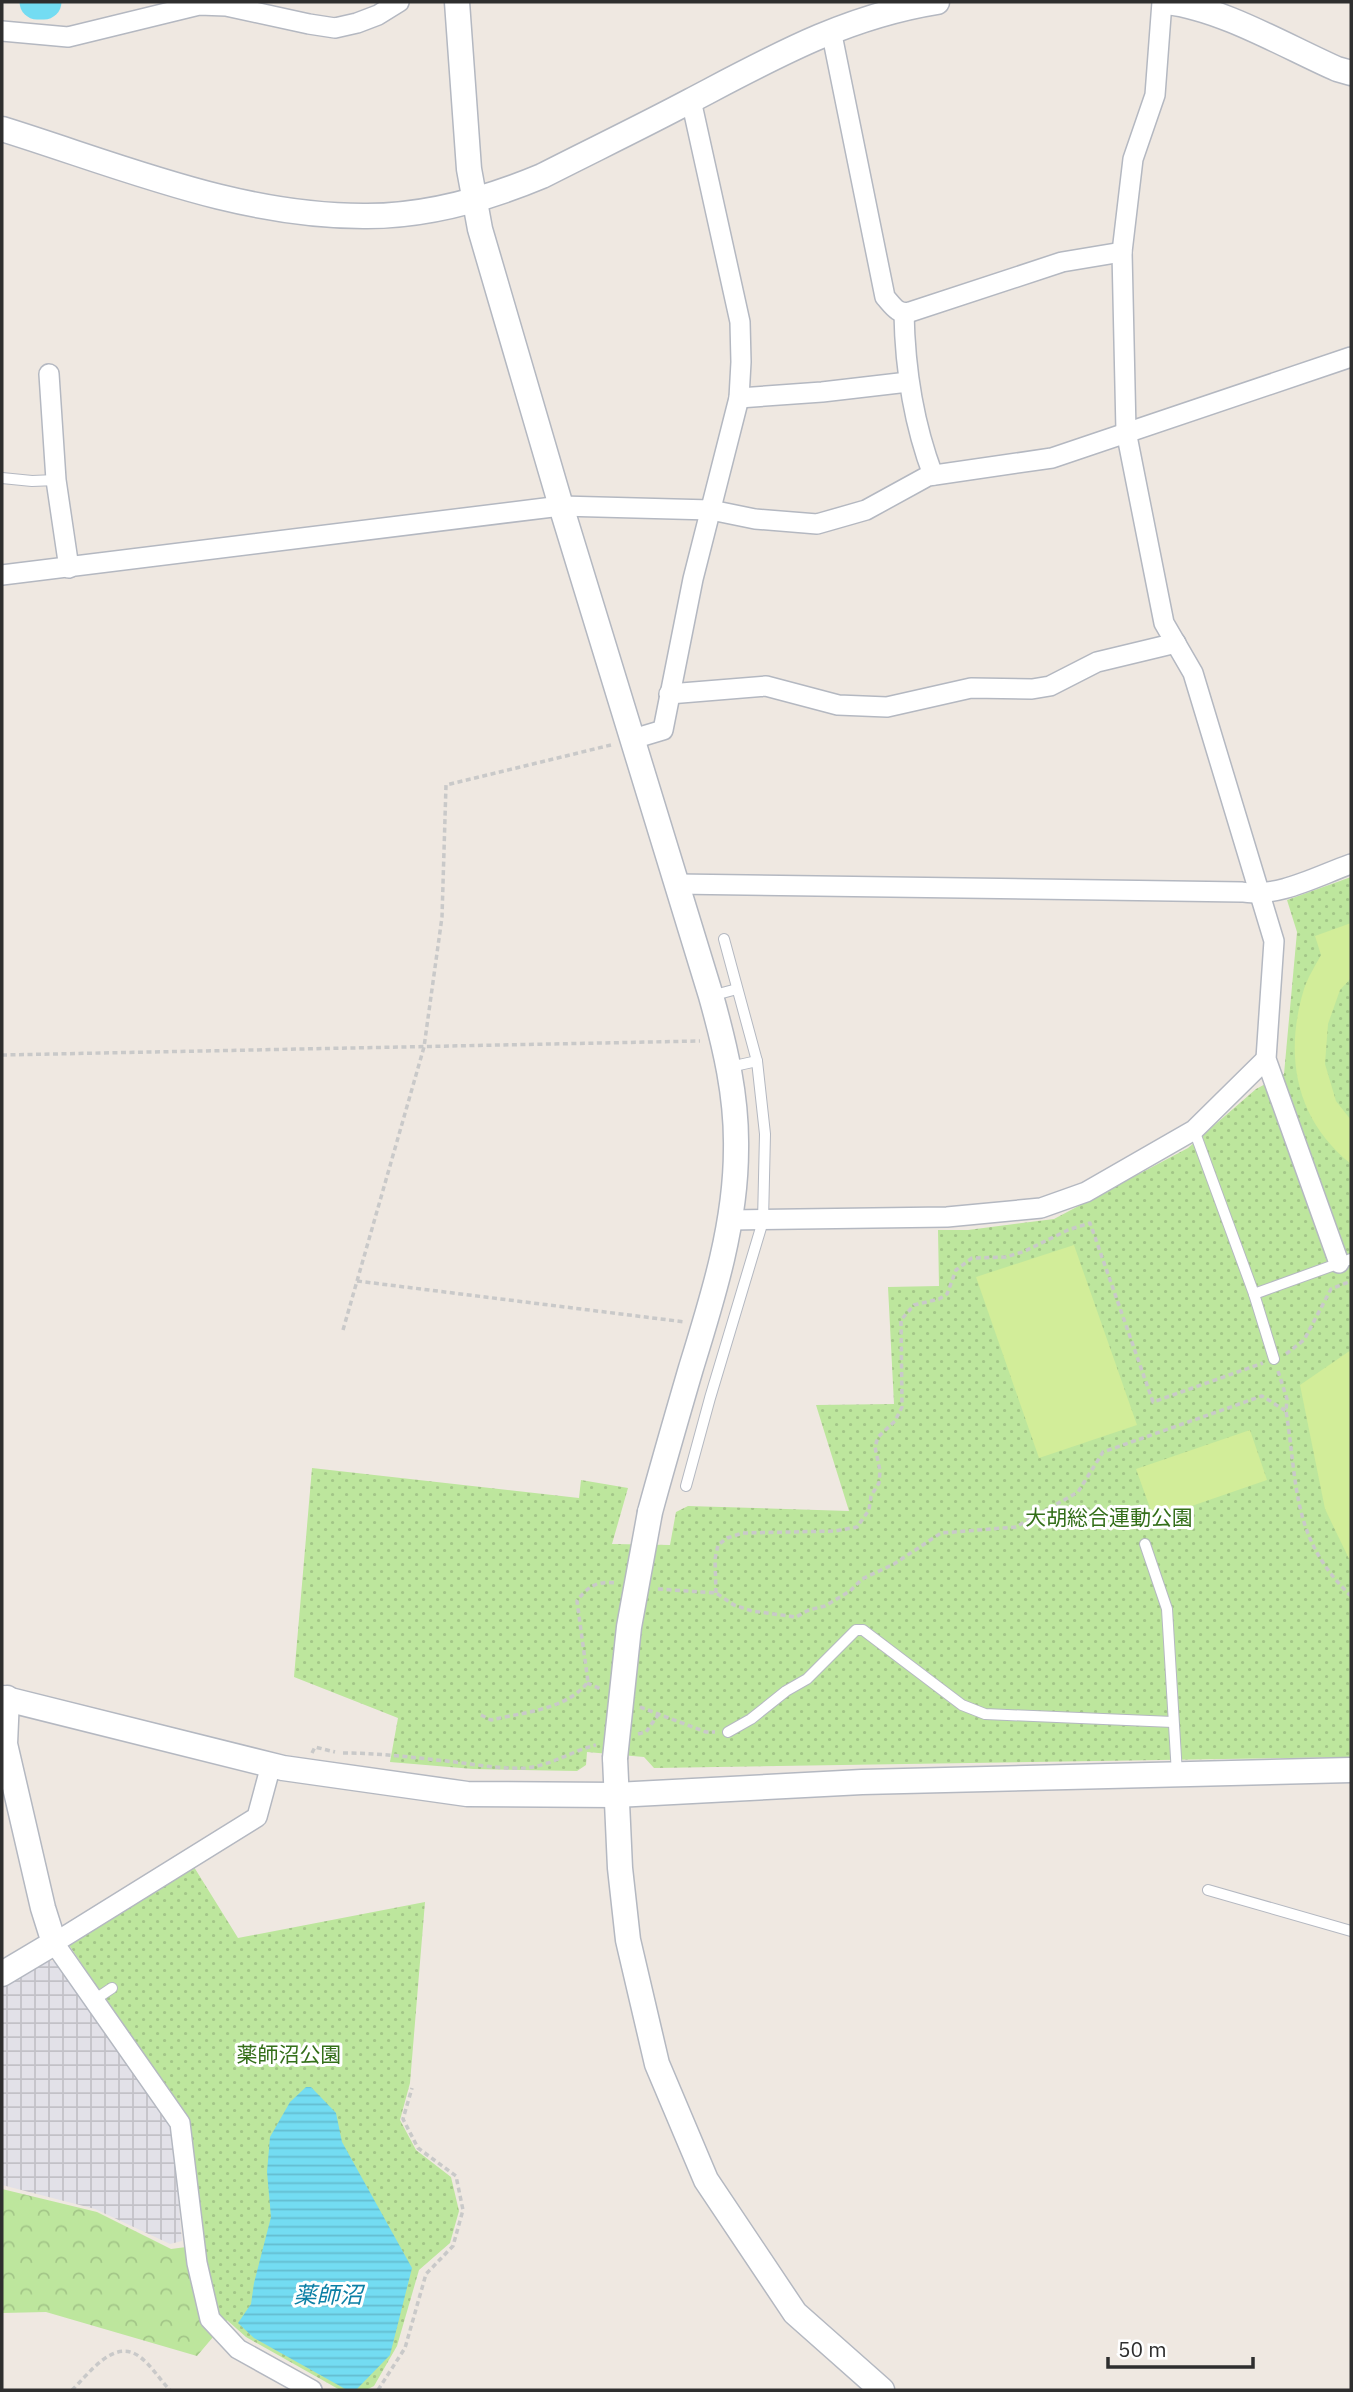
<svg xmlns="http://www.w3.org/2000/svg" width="1353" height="2392" font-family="'IBM Plex Sans','Noto Sans JP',sans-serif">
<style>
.industrial{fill:url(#industrial-grid)}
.forest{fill:url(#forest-crowns)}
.park{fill:url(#park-dots)}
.pitch{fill:#d2ed99}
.water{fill:url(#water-rules)}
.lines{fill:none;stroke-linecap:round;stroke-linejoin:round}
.river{stroke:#73dcf2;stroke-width:35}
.service-casing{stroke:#b4b8c1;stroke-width:12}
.minor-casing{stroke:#b4b8c1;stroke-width:22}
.tertiary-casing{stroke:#b4b8c1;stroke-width:27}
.path{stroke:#c9c9c9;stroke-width:3.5;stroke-dasharray:5 3.5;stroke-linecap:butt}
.service{stroke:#fff;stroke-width:10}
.minor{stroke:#fff;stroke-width:19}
.tertiary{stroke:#fff;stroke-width:24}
.tertiary-bridge-casing{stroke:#b4b8c1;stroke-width:27;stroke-linecap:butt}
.tertiary-bridge{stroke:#fff;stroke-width:24}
.labels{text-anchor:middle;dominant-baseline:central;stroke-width:6;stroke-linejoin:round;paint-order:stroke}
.park-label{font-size:21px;fill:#346f1a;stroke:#fff}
.water-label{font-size:23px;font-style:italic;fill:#0b7fa5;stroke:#fff}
</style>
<defs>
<pattern id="industrial-grid" width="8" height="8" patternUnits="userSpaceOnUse" patternTransform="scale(1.75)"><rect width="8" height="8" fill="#e2e1e8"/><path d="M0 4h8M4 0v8" fill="none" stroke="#c2c1c7"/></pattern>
<pattern id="forest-crowns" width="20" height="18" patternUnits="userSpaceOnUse" patternTransform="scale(1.75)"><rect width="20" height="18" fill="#bde69d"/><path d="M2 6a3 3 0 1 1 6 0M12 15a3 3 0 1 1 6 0" fill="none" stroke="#a3c688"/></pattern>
<pattern id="park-dots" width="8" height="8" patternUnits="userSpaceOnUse" patternTransform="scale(1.75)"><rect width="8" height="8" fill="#bde69d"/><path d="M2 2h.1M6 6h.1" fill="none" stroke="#a3c688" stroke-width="1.8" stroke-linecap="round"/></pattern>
<pattern id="water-rules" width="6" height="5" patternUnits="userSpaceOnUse" patternTransform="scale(1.75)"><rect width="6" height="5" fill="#73dcf2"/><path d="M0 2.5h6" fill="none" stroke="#64bdd0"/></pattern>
</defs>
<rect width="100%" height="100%" fill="#efe8e1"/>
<path class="industrial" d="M 44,1959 L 55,1962 L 172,2124 L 182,2241 L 170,2244 L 95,2209 L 2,2185 L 2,1984 Z"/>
<path class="forest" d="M 2,2189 L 97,2212 L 171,2249 L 194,2246 L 280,2258 L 197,2356 L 46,2312 L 2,2313 Z"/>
<g class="park">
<path d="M 1351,877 L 1351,1757 L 654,1768 L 644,1757 L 587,1752 L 586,1765 L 577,1771 L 473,1769 L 390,1762 L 398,1718 L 294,1677 L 312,1468 L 579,1498 L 581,1480 L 628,1488 L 612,1544 L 670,1545 L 676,1512 L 688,1506 L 849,1511 L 816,1405 L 894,1404 L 888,1287 L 939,1286 L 938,1230 L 968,1230 L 1054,1219 L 1188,1148 L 1256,1089 L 1284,1074 L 1297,932 L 1287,900 Z"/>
<path d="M 194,1867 L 238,1938 L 425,1902 L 410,2083 L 400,2120 L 416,2150 L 451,2177 L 459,2211 L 450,2243 L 419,2270 L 397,2346 L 374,2386 L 366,2390 L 340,2390 L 246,2337 L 219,2313 L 203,2263 L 185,2118 L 69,1945 Z"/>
</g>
<g class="pitch">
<path d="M 1351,923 L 1351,978 L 1340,990 L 1328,1024 L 1325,1064 L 1336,1101 L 1351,1120 L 1351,1164 C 1295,1119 1284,1055 1304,989 C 1308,977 1315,966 1321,955 L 1315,936 Z"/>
<path d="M 1074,1245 L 1137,1425 L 1039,1458 L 976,1277 Z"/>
<path d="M 1351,1350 L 1351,1563 L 1325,1509 L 1300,1385 Z"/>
<path d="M 1250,1430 L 1267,1480 L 1154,1519 L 1136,1469 Z"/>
</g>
<path class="water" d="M 306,2087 L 311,2087 L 336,2113 L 342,2142 L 412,2268 L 390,2355 L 356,2390 L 347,2390 L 254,2338 L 238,2323 L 251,2304 L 254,2283 L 271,2217 L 267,2172 L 270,2137 L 290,2102 Z"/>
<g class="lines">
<path class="river" d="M 37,2 L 44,2"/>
<defs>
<g id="service">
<path d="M 2,478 L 32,481 L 56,480"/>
<path d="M 711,996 L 737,989"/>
<path d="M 730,1067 L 757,1061"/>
<path d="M 1194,1130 L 1254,1294 L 1274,1359"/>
<path d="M 1254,1294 L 1351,1259"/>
<path d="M 686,1486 L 710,1398 L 763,1221 L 765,1134 L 757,1061 L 724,939"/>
<path d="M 1145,1544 L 1167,1609 L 1177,1774"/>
<path d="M 728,1732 L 751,1719 L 786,1691 L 807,1679 L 856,1630 L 863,1630 L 962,1705 L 985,1714 L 1173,1722"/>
<path d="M 1208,1890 L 1351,1931"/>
<path d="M 94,2000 L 112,1988"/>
</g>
<g id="minor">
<path d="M 1162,2 L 1155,95 L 1133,159 L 1122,252 L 1126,431 L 1164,623 L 1193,673 L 1274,941 L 1266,1059 L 1339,1263"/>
<path d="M 831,30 L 885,297 C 893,306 898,315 910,312 L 1062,262 L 1122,252"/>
<path d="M 2,31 L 68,37 L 199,5 L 226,6 L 309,24 L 335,28 L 357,23 L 378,15 L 399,2"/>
<path d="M 904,313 C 905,370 913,422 933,475"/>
<path d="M 49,374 L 56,480 L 69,568"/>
<path d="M 739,398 L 822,392 L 908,382"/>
<path d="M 2,575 L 561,506 L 711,510 L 755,519 L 817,524 L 866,510 L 928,476 L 1052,458 L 1351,357"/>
<path d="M 669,694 L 766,686 L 838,705 L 887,707 L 971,688 L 1032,689 L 1050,686 L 1097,662 L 1176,643"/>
<path d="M 633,739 L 663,730 L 693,579 L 739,398 L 741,362 L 740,322 L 691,100"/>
<path d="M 676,884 L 1242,892 C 1278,898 1317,876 1351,864"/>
<path d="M 730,1220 L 947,1217 L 1041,1208 L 1086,1192 L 1194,1130 L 1266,1059"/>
<path d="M 271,1765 L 257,1817 L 54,1943 L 180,2123 L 197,2263 L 210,2319 L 238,2349 L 312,2390"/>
</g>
<g id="tertiary">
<path d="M 457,2 L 469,169 L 480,229 L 561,506 L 711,996 C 725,1046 737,1096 736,1149 C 736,1224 713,1297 691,1368 C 677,1416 663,1464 650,1512"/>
<path d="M 1167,2 C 1221,8 1287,47 1337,69 L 1351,73"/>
<path d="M 2,129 C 121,166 240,217 367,216 C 427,216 487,199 542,176 C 591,151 641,127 690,101 C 772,58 844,17 937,2"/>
<path d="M 2,1698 L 283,1768 L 467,1794 L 616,1795 L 862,1782 L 1351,1770"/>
<path d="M 615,1758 L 620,1868 L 628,1940 L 657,2064 L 706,2180 L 795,2313 L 882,2390"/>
<path d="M 2,1974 L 54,1943 L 43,1908 L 5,1744 L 7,1698"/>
</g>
</defs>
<use href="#service" class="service-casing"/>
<use href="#minor" class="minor-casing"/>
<use href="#tertiary" class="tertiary-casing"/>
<g class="path">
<path d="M 2,1055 L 700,1041"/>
<path d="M 357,1281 L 685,1322"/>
<path d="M 343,1330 L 424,1047 L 442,917 L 446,785 L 611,745"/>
<path d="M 1286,1354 L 1304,1340 L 1331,1289 L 1351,1281"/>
<path d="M 1278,1371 L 1287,1399 L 1286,1411 C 1298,1485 1291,1538 1351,1596"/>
<path d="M 658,1589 L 716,1593 L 734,1605 L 752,1611 L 796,1617 L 809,1610 L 825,1606 L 850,1591 L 862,1579 L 894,1564 L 941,1533 L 1016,1527 L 1078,1492 L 1103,1452 L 1262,1396 L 1286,1411"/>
<path d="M 716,1593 L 715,1559 L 718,1545 L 727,1538 L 743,1533 L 835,1531 L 857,1527 L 869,1510 L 871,1496 L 879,1483 L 880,1471 L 875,1447 L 878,1437 L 895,1421 L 902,1407 L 901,1320 L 914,1305 L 939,1299 L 947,1294 L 956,1270 L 972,1258 L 1006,1257 L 1025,1251 L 1068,1230 L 1090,1223 L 1153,1402 L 1263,1363"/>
<path d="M 587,1683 L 601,1689"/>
<path d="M 640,1707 L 706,1732 L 715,1732"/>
<path d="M 481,1715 L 491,1720 C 524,1712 566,1710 588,1682 L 577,1601 C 588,1586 597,1581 616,1583"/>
<path d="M 638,1734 L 646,1732 L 658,1715"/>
<path d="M 312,1753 L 315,1747 L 335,1752"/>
<path d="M 343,1753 C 381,1753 418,1758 455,1762 C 478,1765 502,1769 525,1768 C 550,1766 572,1751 596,1745"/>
<path d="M 72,2390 C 89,2374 114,2337 140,2357 C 151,2365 160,2380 170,2390"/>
<path d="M 378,2390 L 405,2348 L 426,2274 L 453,2246 L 463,2210 L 456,2176 L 418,2148 L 403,2119 L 412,2088"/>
</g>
<use href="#service" class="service"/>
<use href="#minor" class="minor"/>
<use href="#tertiary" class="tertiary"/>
<defs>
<path id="tertiary-bridge" d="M 615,1758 L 629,1627 L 650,1512"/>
</defs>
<use href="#tertiary-bridge" class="tertiary-bridge-casing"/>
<use href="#tertiary-bridge" class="tertiary-bridge"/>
</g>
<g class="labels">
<g class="park-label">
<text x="1109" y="1517">大胡総合運動公園</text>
<text x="289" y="2054">薬師沼公園</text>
</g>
<g class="water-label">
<text x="328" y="2294">薬師沼</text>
</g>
</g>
<rect width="1353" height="2392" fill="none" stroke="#2e2e2e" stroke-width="7"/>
<path d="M1108 2357v10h145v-10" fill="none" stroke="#2e2e2e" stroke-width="3.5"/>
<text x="1118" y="2357" font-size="21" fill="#2e2e2e" stroke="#ffffff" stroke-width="5" paint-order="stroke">50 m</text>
</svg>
